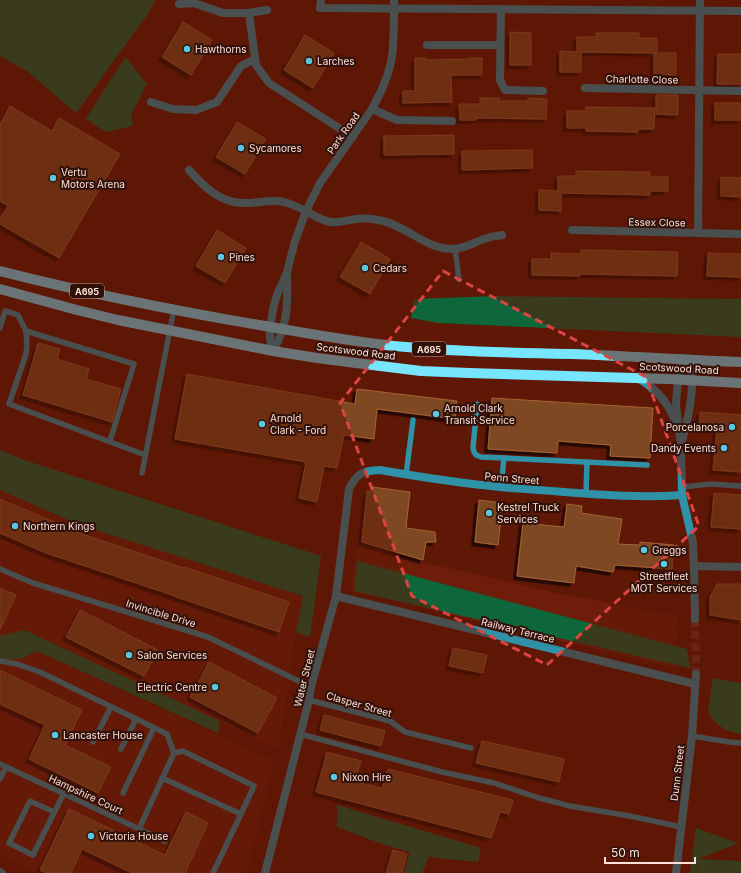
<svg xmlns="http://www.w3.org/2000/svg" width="741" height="873" font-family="Inter,sans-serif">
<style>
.built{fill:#6d1d0a}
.green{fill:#0e673a}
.building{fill:#7e4923;stroke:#a56333;filter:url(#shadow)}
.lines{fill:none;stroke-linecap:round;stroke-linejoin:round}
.tertiary-tunnel{stroke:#773526;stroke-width:8;stroke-dasharray:8 4;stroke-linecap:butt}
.service{stroke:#2f92a6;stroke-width:5.5}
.minor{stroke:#2f92a6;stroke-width:8}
.tertiary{stroke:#2f92a6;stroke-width:8}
.primary{stroke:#78e5fe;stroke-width:10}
.marked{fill:none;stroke:#dc4443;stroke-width:3;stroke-dasharray:8 5;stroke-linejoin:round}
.poi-dot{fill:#57c9e2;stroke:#30110a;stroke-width:1.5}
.labels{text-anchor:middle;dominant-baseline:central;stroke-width:4;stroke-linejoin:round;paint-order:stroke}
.shield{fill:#30110a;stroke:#bfa29b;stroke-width:1}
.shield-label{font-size:9px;font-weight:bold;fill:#fce0d9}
.poi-label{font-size:10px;fill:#fce0d9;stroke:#30110a;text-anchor:start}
.street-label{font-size:10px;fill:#fce0d9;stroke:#30110a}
</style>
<defs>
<filter id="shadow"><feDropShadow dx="-3.5" dy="3.5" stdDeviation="0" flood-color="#0009"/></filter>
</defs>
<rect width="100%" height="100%" fill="#5f1706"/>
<g class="built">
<path d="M 0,490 L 80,525 L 304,596 L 296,632 L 288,692 L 278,749 L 24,630 L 0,636 Z"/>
<path d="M 359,544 L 427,563 L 552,592 L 678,616 L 674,668 L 356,592 L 350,586 Z"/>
<path d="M 0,641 L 37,651 L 274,761 L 246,873 L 38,873 L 0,855 Z"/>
</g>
<g class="green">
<path d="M 0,0 L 155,0 L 150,11 L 76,113 L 27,71 L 0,56 Z"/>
<path d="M 125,57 L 147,84 L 131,115 L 133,126 L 106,132 L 86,119 Z"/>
<path d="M 496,296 L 741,299 L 741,337 L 439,323 L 411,318 L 414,299 Z"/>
<path d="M 0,450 L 24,460 L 321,556 L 310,637 L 296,632 L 303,596 L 80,525 L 0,490 Z"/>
<path d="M 357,561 L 687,649 L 690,668 L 354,591 Z"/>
<path d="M 24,630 L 220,721 L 218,733 L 37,651 L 21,659 L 0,659 L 0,636 Z"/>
<path d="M 713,678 L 741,683 L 741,734 L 727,731 L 716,723 L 708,712 Z"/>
<path d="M 337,805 L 481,848 L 478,862 L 429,857 L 422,873 L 404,873 L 410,852 L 385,845 L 337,827 Z"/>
<path d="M 696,828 L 739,843 L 698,859 L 741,861 L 741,873 L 698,873 L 697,864 L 697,873 L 690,873 Z"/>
</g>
<g class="building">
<path d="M 183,22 L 212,40 L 191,75 L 162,57 Z"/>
<path d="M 510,32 L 531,33 L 531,65 L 510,65 Z"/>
<path d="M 596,33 L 639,33 L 639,38 L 657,38 L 657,53 L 581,52 L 581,72 L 560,72 L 560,51 L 577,52 L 577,37 L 596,37 Z"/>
<path d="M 305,35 L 334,53 L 313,88 L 284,70 Z"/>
<path d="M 654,53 L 676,53 L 676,75 L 654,74 Z"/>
<path d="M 718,54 L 741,54 L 741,84 L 717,84 Z"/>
<path d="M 415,58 L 425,58 L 425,60 L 470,59 L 470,58 L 482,58 L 482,75 L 451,75 L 452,102 L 403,103 L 403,91 L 415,91 Z"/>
<path d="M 656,95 L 678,95 L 678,115 L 656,114 Z"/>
<path d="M 480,98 L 499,98 L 499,101 L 528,101 L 528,98 L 547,99 L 546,119 L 476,118 L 476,120 L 460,120 L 459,104 L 480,104 Z"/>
<rect x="715" y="103" width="25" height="17"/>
<path d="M 10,106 L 52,131 L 59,118 L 120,154 L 59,258 L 0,224 L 0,219 L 8,206 L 0,201 L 0,124 Z"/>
<path d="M 586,107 L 655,108 L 654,129 L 638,129 L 638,132 L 586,131 L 586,128 L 567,128 L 567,111 L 586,111 Z"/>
<path d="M 237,122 L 266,139 L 245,174 L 216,157 Z"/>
<path d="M 454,135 L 454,154 L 384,155 L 384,136 Z"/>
<path d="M 532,150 L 533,168 L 462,170 L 462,151 Z"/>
<path d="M 576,171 L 650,172 L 650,177 L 668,177 L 668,191 L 650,191 L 650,195 L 561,193 L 561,211 L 539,210 L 539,190 L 558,191 L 558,176 L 576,176 Z"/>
<path d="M 721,177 L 741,178 L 741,197 L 721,196 Z"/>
<path d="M 217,230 L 246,248 L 225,283 L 196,266 Z"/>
<path d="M 361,242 L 390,259 L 370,294 L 340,277 Z"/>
<path d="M 581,250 L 678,252 L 677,276 L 580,274 L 580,276 L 532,275 L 532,259 L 551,259 L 551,253 L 581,254 Z"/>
<path d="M 708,253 L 741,254 L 741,277 L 707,276 Z"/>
<path d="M 38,343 L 60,349 L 57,359 L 89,369 L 86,379 L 121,389 L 112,422 L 23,395 Z"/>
<path d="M 187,374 L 355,404 L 357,389 L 457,401 L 455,419 L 377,409 L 374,439 L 344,435 L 337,468 L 324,466 L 317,502 L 299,498 L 306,462 L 175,439 Z"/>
<path d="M 492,398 L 653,408 L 650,458 L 610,456 L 611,445 L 558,441 L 557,453 L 488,449 Z"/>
<path d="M 700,412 L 741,415 L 741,472 L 713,470 L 717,429 L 699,428 Z"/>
<path d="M 372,487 L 410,492 L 406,528 L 435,532 L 436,542 L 426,542 L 423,560 L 362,542 L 367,491 L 371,491 Z"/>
<path d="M 714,493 L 741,495 L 741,529 L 711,527 Z"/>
<path d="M 0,499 L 61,525 L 61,527 L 184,568 L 184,567 L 289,602 L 279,632 L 174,596 L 175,596 L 46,553 L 0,533 Z"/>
<path d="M 479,500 L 503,503 L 498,545 L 475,542 Z"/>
<path d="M 567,504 L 582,506 L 581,513 L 622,519 L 618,544 L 640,545 L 640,542 L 674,545 L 672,569 L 615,565 L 613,572 L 576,566 L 574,583 L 517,576 L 523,523 L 564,527 Z"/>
<path d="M 717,584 L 741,584 L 741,620 L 710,615 L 710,597 Z"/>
<path d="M 0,588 L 16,595 L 0,630 Z"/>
<path d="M 80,610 L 158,650 L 144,676 L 66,637 Z"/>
<path d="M 453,648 L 487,655 L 483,673 L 449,666 Z"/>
<path d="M 209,662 L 277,698 L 258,733 L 190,697 Z"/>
<path d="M 0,670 L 82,710 L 65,745 L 111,767 L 98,793 L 29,759 L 45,725 L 0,704 Z"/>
<path d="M 324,715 L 385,731 L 381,746 L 320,730 Z"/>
<path d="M 482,741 L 564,759 L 559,782 L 476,763 Z"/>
<path d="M 327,752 L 361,761 L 355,782 L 382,788 L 388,769 L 513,800 L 509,814 L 500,812 L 491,838 L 316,792 Z"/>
<path d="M 69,809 L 165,855 L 186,812 L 208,823 L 185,873 L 132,873 L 82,849 L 71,873 L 46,873 L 40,870 Z"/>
<path d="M 393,850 L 407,854 L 402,873 L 386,873 Z"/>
</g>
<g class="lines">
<path class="tertiary-tunnel" d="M 695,619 L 696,674"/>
<g class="service">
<path d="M 455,249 L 459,279"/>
<path d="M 0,328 L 5,311 L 18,315 L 26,331"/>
<path d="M 477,404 L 473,448 L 474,452 L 476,455 L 481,457 L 504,458 L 647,465"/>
<path d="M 110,441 L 134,364 L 26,331 L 27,345 L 26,354 L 9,404 L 145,455"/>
<path d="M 142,473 L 174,309"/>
<path d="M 406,475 L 413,420"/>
<path d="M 501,487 L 504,458"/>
<path d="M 682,487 L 711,484 L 741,486"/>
<path d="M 586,493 L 587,462"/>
<path d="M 0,569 L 33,583 L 208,637 L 311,687"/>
<path d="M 0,661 L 17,664 L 40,672 L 167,734 L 174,753 L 139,829"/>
<path d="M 309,700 L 390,721 L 405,732 L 471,748"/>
<path d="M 300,734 L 442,772 L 494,783 L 539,798 L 570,806 L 630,816 L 681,827"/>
<path d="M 692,736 L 729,742 L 741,743"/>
<path d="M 93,742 L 111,707"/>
<path d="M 121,749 L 136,719"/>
<path d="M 174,753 L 183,751 L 254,786 L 241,814"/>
<path d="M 0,764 L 165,841"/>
<path d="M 162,778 L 241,814 L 213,873"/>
<path d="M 0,779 L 6,767"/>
<path d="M 123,793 L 154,728"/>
<path d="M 54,812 L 30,801 L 9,843 L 33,855 L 64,793"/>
</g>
<g class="minor">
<path d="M 321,0 L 320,8 L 741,11"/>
<path d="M 179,4 L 194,3 L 223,13 L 249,13 L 256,65 L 269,83 L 353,137"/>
<path d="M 501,9 L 500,80 L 505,90 L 543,91"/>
<path d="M 249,13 L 267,10"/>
<path d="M 427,45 L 500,45"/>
<path d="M 585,88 L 741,91"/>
<path d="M 151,102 L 173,109 L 196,110 L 217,102 L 241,66 L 255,59"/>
<path d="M 372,109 L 397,120 L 452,121"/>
<path d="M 189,170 C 205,188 221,204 247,203 C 259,203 271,199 284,202 C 291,204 300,208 306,211 C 315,216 322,221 331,222 C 339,223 348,220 356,219 C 365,218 374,219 383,221 C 408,227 426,249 453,249 C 465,249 476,241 487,238 C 492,236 498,236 502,235"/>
<path d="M 572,230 L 741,234"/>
<path d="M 698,233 L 700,0"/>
<path d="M 336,596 L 695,684"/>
</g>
<g class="tertiary">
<path d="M 273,351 L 270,339 L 270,327 L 274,305 L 277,295 L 287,272 L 295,241 L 306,211 L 320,183 L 372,109 C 382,91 392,68 393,47 C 394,32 394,16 394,0"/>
<path d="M 273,351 C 288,325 288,303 287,275"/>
<path d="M 686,360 L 681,369 L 678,380 L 676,403 L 678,425 L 681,444 L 682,495 L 693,543 L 694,566 L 695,619"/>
<path d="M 638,378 C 657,390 666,400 675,420"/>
<path d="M 682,441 C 687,422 696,388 690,369 C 689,366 687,363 686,360"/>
<path d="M 694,566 L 741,567"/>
<path d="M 0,872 L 2,873"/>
<path d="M 265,873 L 309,700 L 311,687 L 336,596 L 349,489 C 357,473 362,471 380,470 C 420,477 460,483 500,487 C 521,489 543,490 564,492 C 603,495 643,498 682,495"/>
<path d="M 676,873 L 692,736 L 696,674"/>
</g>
<g class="primary">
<path d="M 0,271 C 87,293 176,311 265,326 C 312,334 359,343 406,347 C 461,352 517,353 572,354 C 628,356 685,360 741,362"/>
<path d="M 0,289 L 77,310 L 118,320 L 273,351 L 317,358 L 356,363 L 421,371 L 469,373 L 668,379 L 741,383"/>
</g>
</g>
<path d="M0 0H741V873H0ZM 443,271 L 646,377 L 699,526 L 547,665 L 412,596 L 340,403 Z" fill="#5f1706" fill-opacity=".55" fill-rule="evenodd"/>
<path class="marked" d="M 443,271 L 646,377 L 699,526 L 547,665 L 412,596 L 340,403 Z"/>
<g class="poi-dot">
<circle cx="187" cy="49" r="4"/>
<circle cx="309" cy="61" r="4"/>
<circle cx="241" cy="148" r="4"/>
<circle cx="53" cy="178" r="4"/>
<circle cx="221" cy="257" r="4"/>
<circle cx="365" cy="268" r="4"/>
<circle cx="436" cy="414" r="4"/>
<circle cx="262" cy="424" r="4"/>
<circle cx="732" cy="427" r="4"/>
<circle cx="724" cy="448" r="4"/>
<circle cx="489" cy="513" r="4"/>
<circle cx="15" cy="526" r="4"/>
<circle cx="644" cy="550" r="4"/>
<circle cx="664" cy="564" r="4"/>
<circle cx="129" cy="655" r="4"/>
<circle cx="215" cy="687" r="4"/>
<circle cx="55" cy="735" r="4"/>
<circle cx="334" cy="777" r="4"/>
<circle cx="91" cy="836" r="4"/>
</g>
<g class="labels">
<g class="shield">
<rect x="70" y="284" width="34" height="14" rx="3"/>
<rect x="412" y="342" width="34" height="14" rx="3"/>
</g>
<g class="shield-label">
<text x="87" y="291">A695</text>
<text x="429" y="349">A695</text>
</g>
<g class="poi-label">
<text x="195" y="49">Hawthorns</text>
<text x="317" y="61">Larches</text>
<text x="249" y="148">Sycamores</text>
<text x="61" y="172">Vertu<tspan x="61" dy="12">Motors Arena</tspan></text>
<text x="229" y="257">Pines</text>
<text x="373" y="268">Cedars</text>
<text x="444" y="408">Arnold Clark<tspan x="444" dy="12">Transit Service</tspan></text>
<text x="270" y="418">Arnold<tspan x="270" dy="12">Clark - Ford</tspan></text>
<text x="724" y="427" text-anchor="end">Porcelanosa</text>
<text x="716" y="448" text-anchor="end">Dandy Events</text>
<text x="497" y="507">Kestrel Truck<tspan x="497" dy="12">Services</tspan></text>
<text x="23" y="526">Northern Kings</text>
<text x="652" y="550">Greggs</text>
<text x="664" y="576" text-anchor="middle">Streetfleet<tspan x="664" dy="12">MOT Services</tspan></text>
<text x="137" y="655">Salon Services</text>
<text x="207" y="687" text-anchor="end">Electric Centre</text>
<text x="63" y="735">Lancaster House</text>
<text x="342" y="777">Nixon Hire</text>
<text x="99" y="836">Victoria House</text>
</g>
<g class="street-label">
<text transform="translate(642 79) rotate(1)">Charlotte Close</text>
<text transform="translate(343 133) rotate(-55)">Park Road</text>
<text transform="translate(657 222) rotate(1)">Essex Close</text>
<text transform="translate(356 351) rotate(7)">Scotswood Road</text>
<text transform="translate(679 368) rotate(3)">Scotswood Road</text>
<text transform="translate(512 478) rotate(5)">Penn Street</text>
<text transform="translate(161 613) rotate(17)">Invincible Drive</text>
<text transform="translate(518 630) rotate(14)">Railway Terrace</text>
<text transform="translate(304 678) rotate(-76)">Water Street</text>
<text transform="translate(359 704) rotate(16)">Clasper Street</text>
<text transform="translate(677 773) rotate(-83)">Dunn Street</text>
<text transform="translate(86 794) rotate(25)">Hampshire Court</text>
</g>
</g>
<path d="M605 857v6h90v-6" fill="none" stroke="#fce0d9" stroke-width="2"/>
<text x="611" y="857" font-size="12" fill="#fce0d9" stroke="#30110a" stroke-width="3" paint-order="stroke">50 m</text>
</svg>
